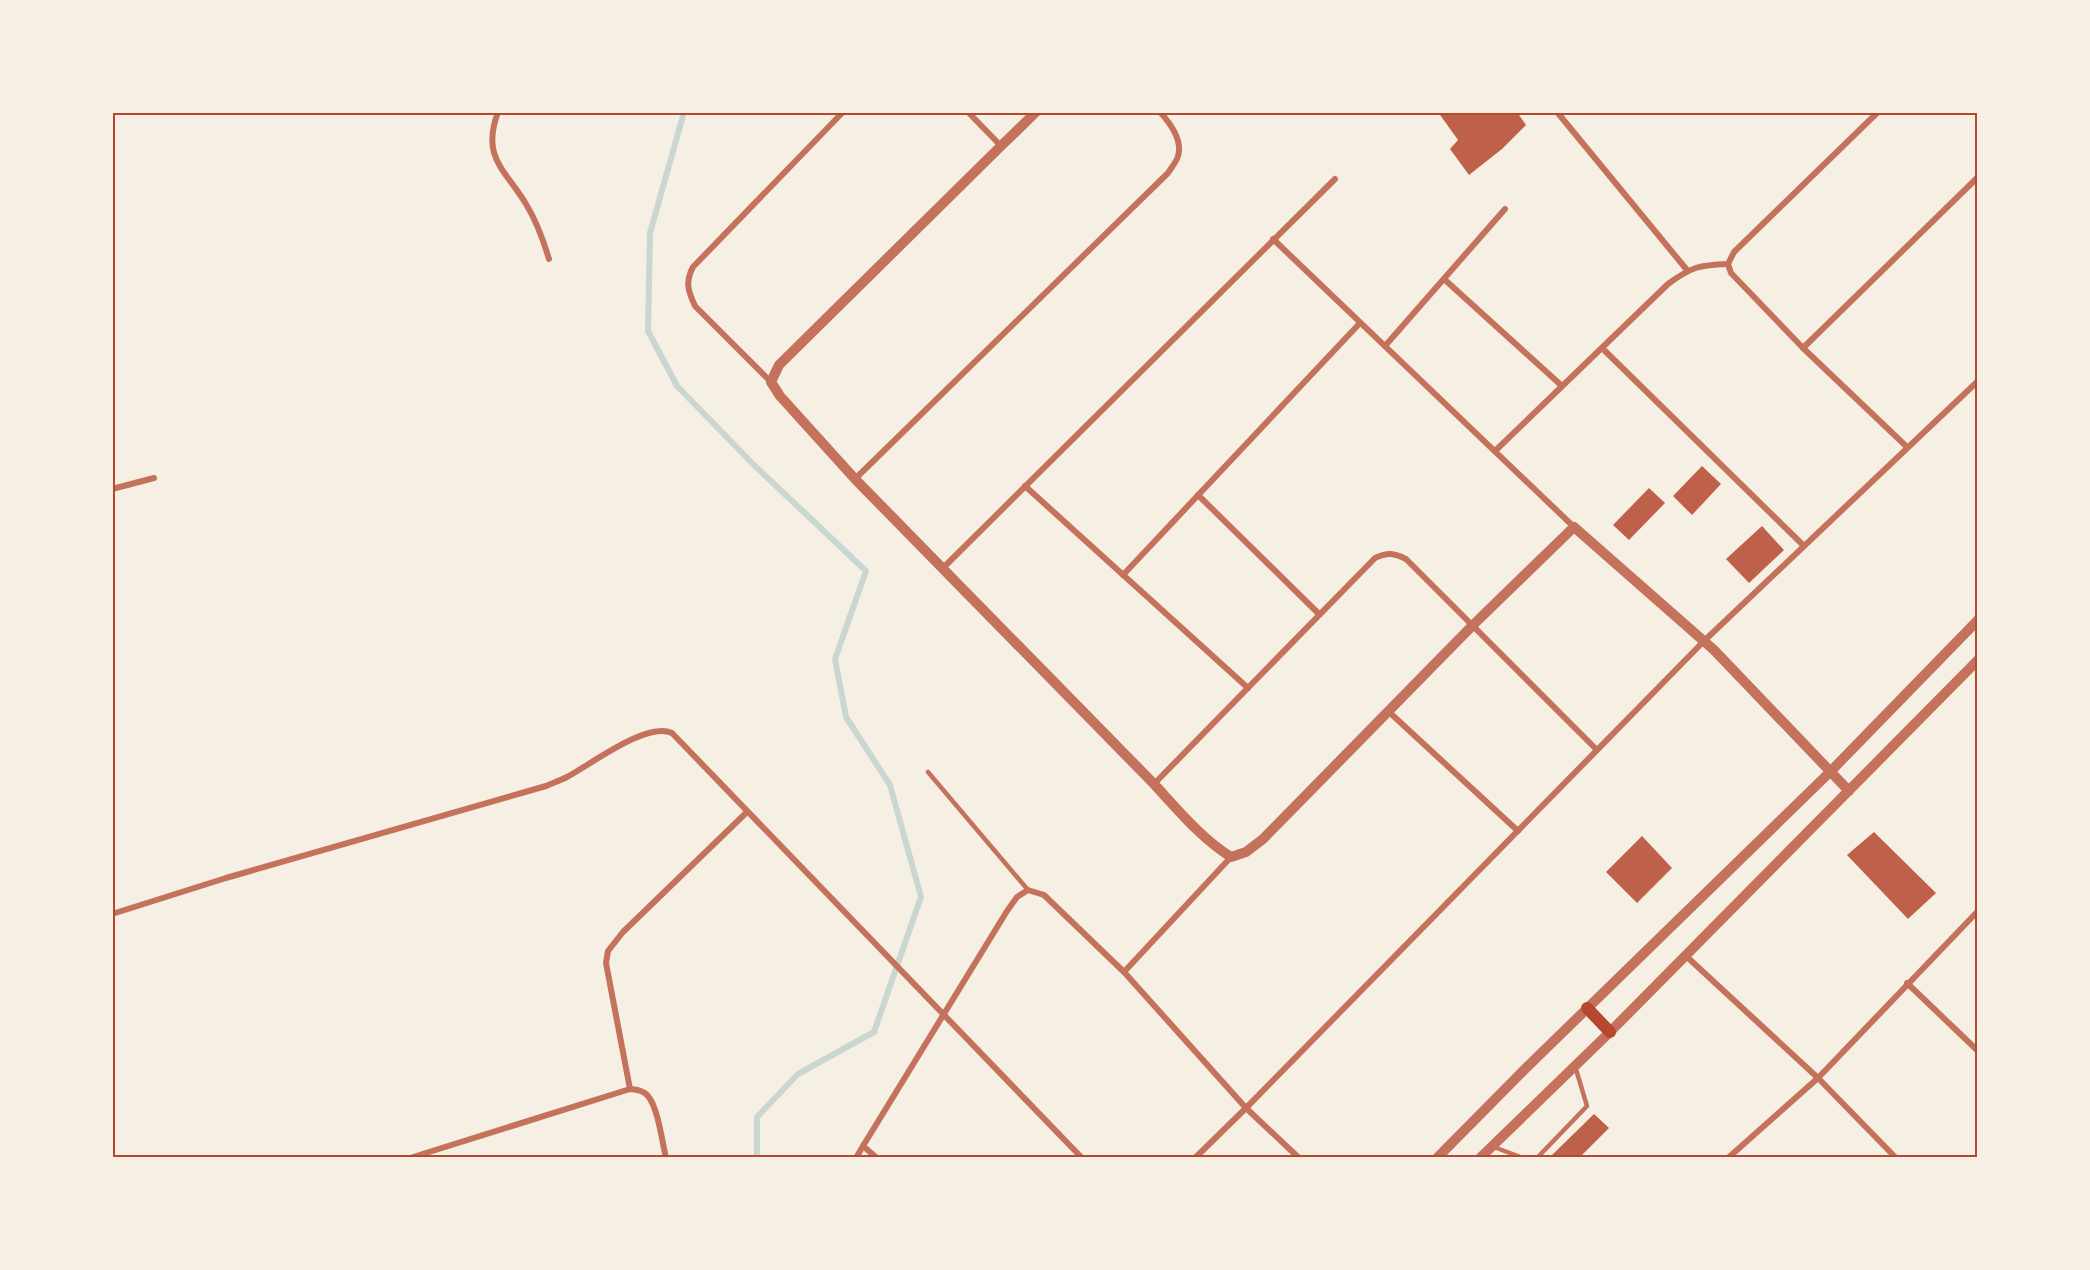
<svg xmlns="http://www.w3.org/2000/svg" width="2090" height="1270" font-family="Manrope,sans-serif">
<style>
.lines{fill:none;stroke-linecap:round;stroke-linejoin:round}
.stream{stroke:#c9d6d2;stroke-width:6}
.building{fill:#bf614a}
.service{stroke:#c5725c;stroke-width:4.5}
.minor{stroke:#c5725c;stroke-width:6}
.tertiary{stroke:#c5725c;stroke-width:10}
.secondary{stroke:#b5482f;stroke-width:12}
.neatline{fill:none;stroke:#b5482f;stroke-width:2}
</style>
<rect width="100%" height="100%" fill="#f6efe4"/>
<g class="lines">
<path class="stream" d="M 684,112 L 650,233 L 648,331 L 677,386 L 753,464 L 866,571 L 835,659 L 846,717 L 890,785 L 921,897 L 874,1032 L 798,1074 L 757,1117 L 757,1158"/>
</g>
<g class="building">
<path d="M 1438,112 L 1517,112 L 1526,125 L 1502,149 L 1469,175 L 1450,149 L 1458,140 Z"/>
<path d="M 1702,466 L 1721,484 L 1692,515 L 1673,496 Z"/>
<path d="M 1649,488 L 1665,503 L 1629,540 L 1613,525 Z"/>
<path d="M 1762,526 L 1784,550 L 1749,583 L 1726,559 Z"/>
<path d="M 1874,832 L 1936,893 L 1908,919 L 1847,855 Z"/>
<path d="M 1642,836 L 1672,868 L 1637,903 L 1606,872 Z"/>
<path d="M 1594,1114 L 1609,1128 L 1579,1158 L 1549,1158 Z"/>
</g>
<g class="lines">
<g class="service">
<path d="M 928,772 L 1028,890"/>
<path d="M 1494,1147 L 1523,1158"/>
<path d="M 1537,1158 L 1587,1106 L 1575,1066"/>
</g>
<g class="minor">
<path d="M 498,112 C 481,158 505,169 526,204 C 537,222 543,239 549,259"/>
<path d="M 968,112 L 1001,146"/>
<path d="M 1557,112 L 1687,270"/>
<path d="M 1878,112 L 1734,252 L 1728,264 L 1731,273 L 1803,348 L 1907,447"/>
<path d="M 1273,239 L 1574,527"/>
<path d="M 1444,279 L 1562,386"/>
<path d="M 1385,346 L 1505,209"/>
<path d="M 1602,348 L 1804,546"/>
<path d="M 1803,348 L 1978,177"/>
<path d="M 771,382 L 695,306 C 688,291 685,282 693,267 L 843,112"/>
<path d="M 1495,451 L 1668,284 C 1691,267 1699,265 1728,264"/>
<path d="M 855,479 L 1168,173 C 1171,168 1177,161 1178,156 C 1183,140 1170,123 1160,112"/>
<path d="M 1025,486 L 1248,688"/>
<path d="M 112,489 L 154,478"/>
<path d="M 1198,495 L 1319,614"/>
<path d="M 943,568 L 1335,179"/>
<path d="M 1123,575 L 1360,323"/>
<path d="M 1388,711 L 1518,831"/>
<path d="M 1154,784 L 1375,558 C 1388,552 1394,553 1406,559 L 1597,750"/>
<path d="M 112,914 L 226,878 L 546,786 C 553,783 561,780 567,777 C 590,765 647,721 672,733 L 1082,1158"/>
<path d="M 1686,956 L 1818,1078 L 1896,1158"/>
<path d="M 1124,972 L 1231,857"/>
<path d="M 1907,983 L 1978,1051"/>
<path d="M 630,1089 L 606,963 L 608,951 L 623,932 L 747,812"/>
<path d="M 410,1158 L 630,1089 C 637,1090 643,1090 648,1096 C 658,1108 662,1141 666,1158"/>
<path d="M 856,1158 L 863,1146"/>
<path d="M 877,1158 L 863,1146 L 1007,911 L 1017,897 L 1028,890 L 1044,895 L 1124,972 L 1246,1108 L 1299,1158"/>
<path d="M 1195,1158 L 1246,1108 L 1704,641 L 1978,381"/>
<path d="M 1728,1158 L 1818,1078 L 1978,911"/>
</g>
<g class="tertiary">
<path d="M 1036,112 L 1001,146 L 779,365 L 771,382 L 780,396 L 855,479 L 1154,784 C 1178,810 1201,838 1231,857 L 1246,852 L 1263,839 L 1472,626 L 1574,527 L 1714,650 L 1849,791"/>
<path d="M 1437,1158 L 1526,1068 L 1830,772 L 1978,620"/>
<path d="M 1480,1158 L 1610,1032 L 1978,660"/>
</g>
<path class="secondary" d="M 1587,1008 L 1610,1032"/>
</g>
<rect width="2090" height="1270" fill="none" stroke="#f6efe4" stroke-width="228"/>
<rect x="114" y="114" width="1862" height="1042" class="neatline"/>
</svg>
